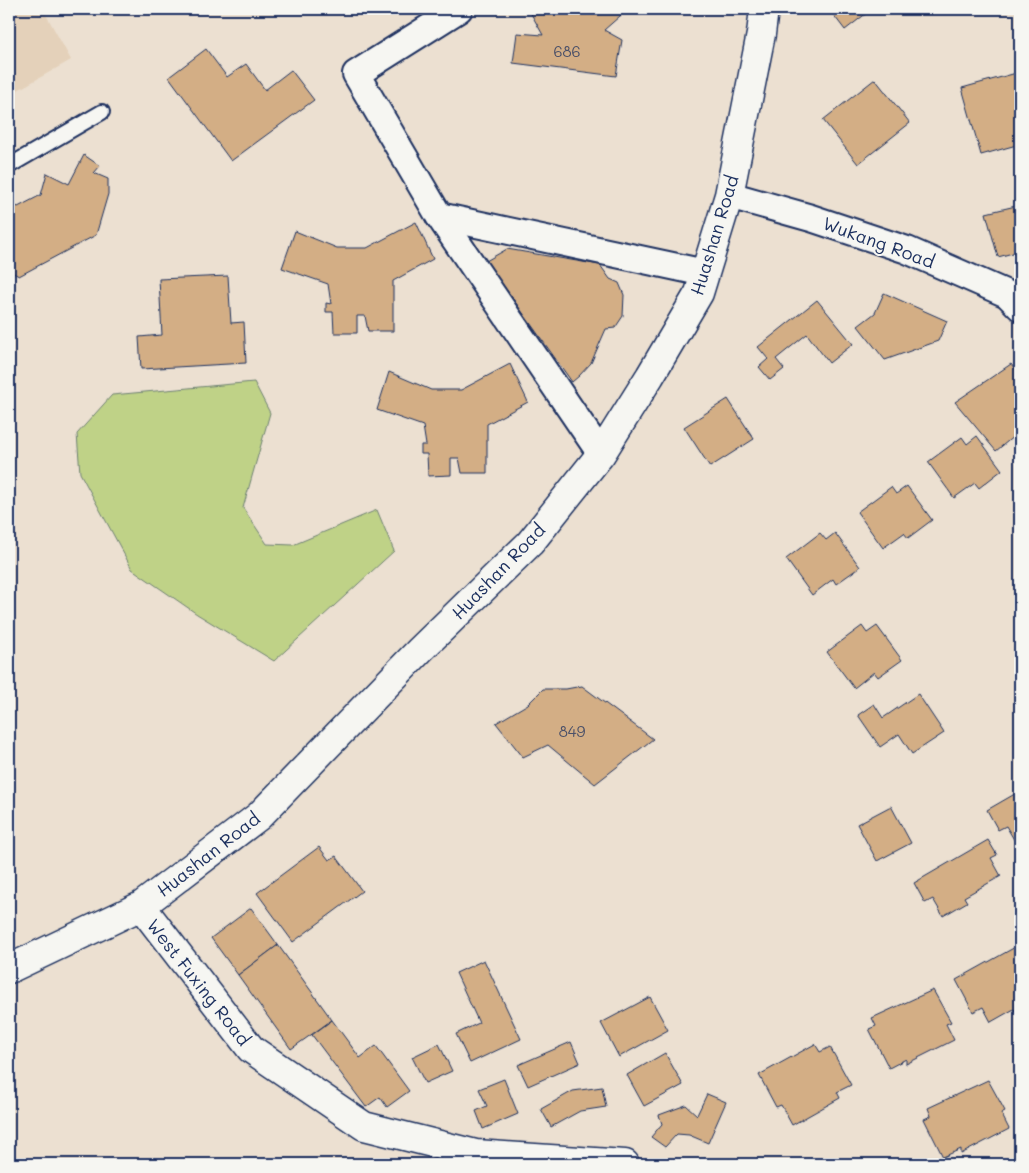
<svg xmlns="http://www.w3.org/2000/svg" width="1029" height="1173" font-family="Mali,sans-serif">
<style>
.built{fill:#e4d1ba}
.green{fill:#bfd287;stroke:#6d8072}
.building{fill:#d3ae85;stroke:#1b2f5e}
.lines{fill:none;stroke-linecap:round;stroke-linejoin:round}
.service-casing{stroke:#1b2f5e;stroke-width:18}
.minor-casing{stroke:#1b2f5e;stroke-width:30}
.tertiary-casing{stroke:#1b2f5e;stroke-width:31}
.secondary-casing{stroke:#1b2f5e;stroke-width:31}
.service{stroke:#f6f6f2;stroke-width:14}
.minor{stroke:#f6f6f2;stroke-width:26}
.tertiary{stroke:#f6f6f2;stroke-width:28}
.secondary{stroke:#f6f6f2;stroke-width:28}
.labels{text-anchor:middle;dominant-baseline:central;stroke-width:4;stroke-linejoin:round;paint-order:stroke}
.number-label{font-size:15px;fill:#494f68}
.street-label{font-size:18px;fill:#1b2f5e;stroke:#f6f6f2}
</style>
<rect width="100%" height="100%" fill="#ece0d1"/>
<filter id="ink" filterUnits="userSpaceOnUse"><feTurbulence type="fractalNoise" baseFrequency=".02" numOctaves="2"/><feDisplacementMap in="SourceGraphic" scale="10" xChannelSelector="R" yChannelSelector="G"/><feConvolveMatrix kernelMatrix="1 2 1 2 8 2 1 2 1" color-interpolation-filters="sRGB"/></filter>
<g filter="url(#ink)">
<path class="built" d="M 9,9 L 43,9 L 71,60 L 9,95 Z"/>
<path class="green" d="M 254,382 L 270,413 L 243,508 L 267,544 L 293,545 L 377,510 L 394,551 L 274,661 L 197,614 L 132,569 L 80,473 L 77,434 L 112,395 Z"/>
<g class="building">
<path d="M 531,9 L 628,9 L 604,30 L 622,40 L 616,76 L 513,63 L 517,33 L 543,35 L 529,10 Z"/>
<path d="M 829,9 L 872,9 L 845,30 Z"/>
<path d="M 206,49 L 227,77 L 246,64 L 265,90 L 291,70 L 314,100 L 231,161 L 169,77 Z"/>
<path d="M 1020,72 L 1020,144 L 981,155 L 962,88 Z"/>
<path d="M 875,79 L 910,123 L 858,164 L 823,120 Z"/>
<path d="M 84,155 L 100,166 L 94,173 L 108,179 L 108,194 L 96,235 L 19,276 L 9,271 L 9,202 L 18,207 L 41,195 L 47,173 L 69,184 Z"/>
<path d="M 1020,205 L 1020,251 L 998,257 L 986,213 Z"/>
<path d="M 416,222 L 433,259 L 393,281 L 393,331 L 368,331 L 365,316 L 357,316 L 357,333 L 334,333 L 333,312 L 326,312 L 326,303 L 331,304 L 328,284 L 282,268 L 295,231 L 337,248 L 367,248 Z"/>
<path d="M 507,249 L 600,265 L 610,279 L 619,283 L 624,295 L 623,316 L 615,328 L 606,329 L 591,363 L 579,376 L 572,382 L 486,261 Z"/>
<path d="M 228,276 L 231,323 L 244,322 L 246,363 L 141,369 L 139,337 L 162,335 L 159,279 Z"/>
<path d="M 884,293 L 947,321 L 938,341 L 885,360 L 858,326 L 875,313 Z"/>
<path d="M 817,300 L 853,344 L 829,363 L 807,334 L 776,359 L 784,369 L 770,380 L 759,367 L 768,359 L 758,347 Z"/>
<path d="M 510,364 L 528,402 L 487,424 L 487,473 L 462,473 L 459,458 L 451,458 L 451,475 L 428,476 L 427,454 L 421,454 L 421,445 L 426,445 L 423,426 L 377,410 L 389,372 L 431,390 L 461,390 Z"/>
<path d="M 1011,364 L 1020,375 L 1020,431 L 996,451 L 955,402 Z"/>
<path d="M 728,399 L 754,439 L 710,467 L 684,427 Z"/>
<path d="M 977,436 L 1002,470 L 979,488 L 975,483 L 954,498 L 928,462 L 962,437 L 967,444 Z"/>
<path d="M 907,486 L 932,520 L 908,538 L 904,533 L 883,548 L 857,512 L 891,487 L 896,494 Z"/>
<path d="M 820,533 L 826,540 L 835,533 L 860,567 L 836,584 L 833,579 L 812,595 L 786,559 Z"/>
<path d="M 862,626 L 867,633 L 877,626 L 902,660 L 878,677 L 874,672 L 854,688 L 827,652 Z"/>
<path d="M 582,686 L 653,739 L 595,784 L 548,745 L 523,757 L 496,723 L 528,704 L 543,689 L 566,689 Z"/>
<path d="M 918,694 L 944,733 L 912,754 L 899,734 L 880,747 L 858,715 L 874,704 L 883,718 Z"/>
<path d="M 1020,791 L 1020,840 L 1016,843 L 1006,826 L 998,830 L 987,810 Z"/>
<path d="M 891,806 L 911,843 L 877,861 L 857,824 Z"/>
<path d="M 988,840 L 997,855 L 991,858 L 1001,876 L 964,897 L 967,902 L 943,916 L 933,899 L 925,903 L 914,883 Z"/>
<path d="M 319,847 L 329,860 L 336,856 L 362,891 L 293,942 L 257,893 Z"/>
<path d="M 251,908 L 278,945 L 238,975 L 211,938 Z"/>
<path d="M 278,945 L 332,1020 L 291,1049 L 238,975 Z"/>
<path d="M 1019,945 L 1020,948 L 1020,1013 L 1017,1015 L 1014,1009 L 991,1022 L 983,1007 L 973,1012 L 956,980 Z"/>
<path d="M 484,960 L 521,1039 L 470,1063 L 456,1034 L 479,1023 L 456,973 Z"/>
<path d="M 933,990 L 951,1022 L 946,1024 L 954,1040 L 906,1064 L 906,1059 L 889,1068 L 869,1029 L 876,1026 L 872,1018 Z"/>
<path d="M 650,997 L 668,1030 L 619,1057 L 601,1023 Z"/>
<path d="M 332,1020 L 360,1058 L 376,1046 L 409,1091 L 387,1107 L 380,1097 L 366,1107 L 312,1035 Z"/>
<path d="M 571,1042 L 580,1063 L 528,1086 L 518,1065 Z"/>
<path d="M 439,1044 L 452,1071 L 425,1083 L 412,1057 Z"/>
<path d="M 815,1044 L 820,1052 L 830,1047 L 851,1085 L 837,1092 L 840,1098 L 792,1125 L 781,1105 L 776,1107 L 759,1075 Z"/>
<path d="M 665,1053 L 683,1085 L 644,1106 L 627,1075 Z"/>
<path d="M 504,1079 L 518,1114 L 483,1129 L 476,1111 L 487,1106 L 479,1089 Z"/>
<path d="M 988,1080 L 1005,1111 L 1001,1113 L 1009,1129 L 961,1154 L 961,1149 L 943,1157 L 924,1119 L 931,1116 L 928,1108 Z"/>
<path d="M 602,1087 L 606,1107 L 580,1111 L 551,1127 L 541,1109 L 573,1091 Z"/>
<path d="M 707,1094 L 726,1102 L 708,1143 L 689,1135 L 677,1134 L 665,1147 L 651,1137 L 662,1124 L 659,1115 L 686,1105 L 697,1115 Z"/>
</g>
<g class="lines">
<defs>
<path id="service" d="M 9,166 L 102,112"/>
<g id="minor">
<path d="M 459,9 L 356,74 L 439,216 L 601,454"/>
<path d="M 729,195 L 811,218 L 907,250 L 1007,294 L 1020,307"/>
<path d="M 439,216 L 705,273"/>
</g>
<path id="tertiary" d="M 141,906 L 251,1049 L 364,1126 L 476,1154 L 625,1164"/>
<path id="secondary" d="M 9,969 L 141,906 L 259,816 L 420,650 L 530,543 L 601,454 L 650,376 L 699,293 L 729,195 L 761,34 L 764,9"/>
</defs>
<use href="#service" class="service-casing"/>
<use href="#minor" class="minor-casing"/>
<use href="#tertiary" class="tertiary-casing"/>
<use href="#secondary" class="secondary-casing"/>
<use href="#service" class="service"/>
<use href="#minor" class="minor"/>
<use href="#tertiary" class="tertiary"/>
<use href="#secondary" class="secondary"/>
</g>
</g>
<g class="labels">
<g class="number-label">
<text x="567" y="51">686</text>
<text x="572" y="731">849</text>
</g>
<g class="street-label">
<text transform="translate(714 235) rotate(-73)">Huashan Road</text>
<text transform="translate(879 242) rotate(20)">Wukang Road</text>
<text transform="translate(498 571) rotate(-46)">Huashan Road</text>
<text transform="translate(208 854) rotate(-38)">Huashan Road</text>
<text transform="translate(199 982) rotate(52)">West Fuxing Road</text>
</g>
</g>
<rect width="1029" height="1173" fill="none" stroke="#f6f6f2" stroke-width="30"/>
<rect x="15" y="15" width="999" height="1143" fill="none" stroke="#1b2f5e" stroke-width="2" filter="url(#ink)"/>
</svg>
